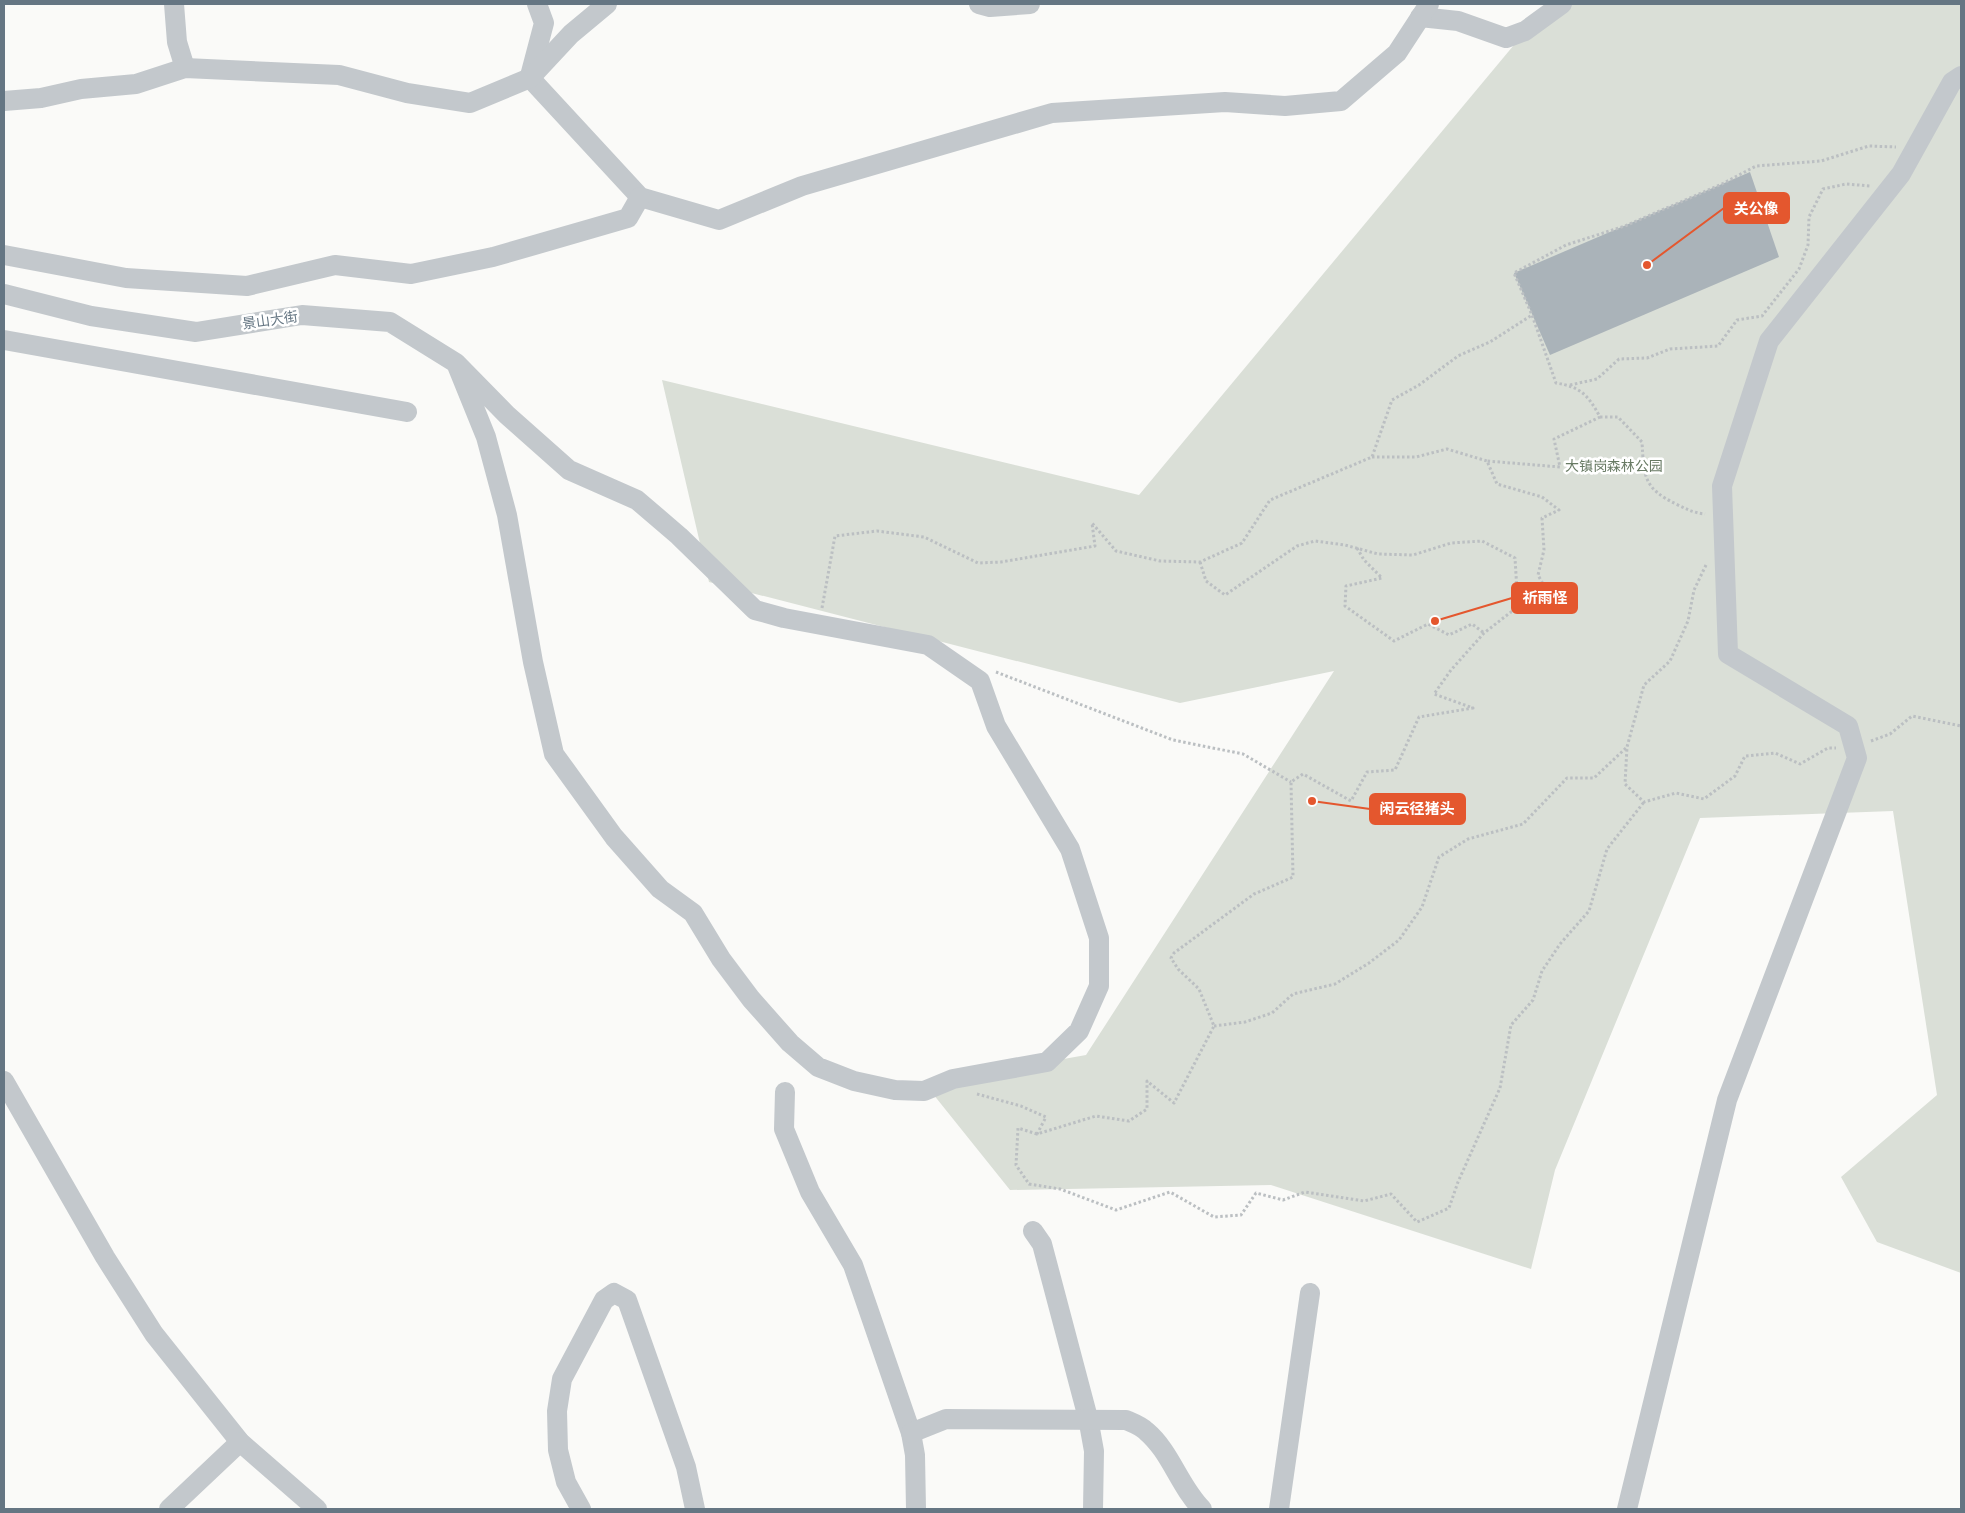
<svg xmlns="http://www.w3.org/2000/svg" width="1965" height="1513" font-family="'PT Sans Narrow','Noto Sans SC',sans-serif">
<style>
.green{fill:#dadfd7}
.building{fill:#aab3b9}
.lines{fill:none;stroke-linecap:round;stroke-linejoin:round}
.path{stroke:#bbbfc2;stroke-width:3;stroke-dasharray:2.5 2.5;stroke-linecap:butt}
.minor{stroke:#c3c8cc;stroke-width:20}
.labels{text-anchor:middle;dominant-baseline:central;stroke-width:5;stroke-linejoin:round;paint-order:stroke}
.street-label{font-size:14px;fill:#657683;stroke:#fff}
.park-label{font-size:14px;fill:#687a64;stroke:#fff}
.leader{fill:none;stroke:#e4572e;stroke-width:2}
.callout-dot{fill:#e4572e;stroke:#fff;stroke-width:2}
.callout{fill:#e4572e;stroke:#e4572e;stroke-width:2}
.callout-label{font-size:15px;text-anchor:middle;font-weight:bold;fill:#fff}
</style>
<rect width="100%" height="100%" fill="#fafaf8"/>
<path class="green" d="M 1548,4 L 1961,4 L 1961,1273 L 1877,1242 L 1841,1177 L 1937,1095 L 1893,811 L 1700,818 L 1555,1170 L 1531,1269 L 1271,1185 L 1010,1190 L 925,1084 L 1086,1055 L 1334,671 L 1180,703 L 709,582 L 662,380 L 1139,495 Z"/>
<path class="building" d="M 1750,172 L 1779,257 L 1550,355 L 1514,273 Z"/>
<g class="lines">
<g class="path">
<path d="M 1570,385 L 1597,379 L 1619,359 L 1647,358 L 1670,349 L 1718,346 L 1737,320 L 1762,316 L 1799,269 L 1808,245 L 1809,217 L 1823,189 L 1846,184 L 1870,186"/>
<path d="M 1600,417 L 1618,417 L 1642,442 C 1644,476 1643,488 1676,504 C 1686,509 1694,513 1705,514"/>
<path d="M 1372,457 L 1416,457 L 1447,449 L 1487,461"/>
<path d="M 1357,548 L 1364,560 L 1382,578 L 1346,586 L 1345,606 L 1394,641 L 1428,624 L 1449,635 L 1472,624 L 1484,633"/>
<path d="M 1200,562 L 1206,581 L 1225,595 L 1297,546 L 1315,541 L 1345,545 L 1378,554 L 1413,555 L 1451,543 L 1482,541 L 1515,558 L 1517,591 L 1536,611"/>
<path d="M 1706,565 L 1694,590 L 1688,621 L 1670,661 L 1644,685 L 1627,747 L 1625,784 L 1644,802 L 1676,793 L 1704,799 L 1735,776 L 1745,756 L 1775,753 L 1800,764 L 1828,748 L 1836,748"/>
<path d="M 822,608 L 835,536 L 877,531 L 924,537 L 978,563 L 1001,562 L 1095,546 L 1092,523 L 1116,551 L 1160,561 L 1200,562 L 1242,543 L 1270,500 L 1372,457 L 1392,400 L 1419,385 L 1458,356 L 1490,342 L 1532,315"/>
<path d="M 996,672 L 1173,740 L 1243,754 L 1291,782"/>
<path d="M 1871,741 L 1890,734 L 1912,716 L 1961,726"/>
<path d="M 1214,1026 L 1245,1022 L 1272,1013 L 1293,994 L 1335,984 L 1369,963 L 1399,940 L 1422,907 L 1439,857 L 1468,839 L 1523,824 L 1567,778 L 1594,778 L 1627,747"/>
<path d="M 977,1094 L 1021,1106 L 1046,1117 L 1037,1134 L 1096,1116 L 1129,1121 L 1147,1109 L 1147,1081 L 1174,1103 L 1214,1026 L 1199,989 L 1178,969 L 1171,958 L 1174,953 L 1254,894 L 1293,877 L 1291,782 L 1303,774 L 1351,801 L 1367,772 L 1395,770 L 1419,717 L 1473,708 L 1434,694 L 1451,670 L 1484,633 L 1511,612 L 1536,611 L 1552,600 L 1538,575 L 1544,550 L 1542,518 L 1559,510 L 1542,497 L 1497,484 L 1487,461 L 1560,467 L 1554,439 L 1600,417 C 1588,395 1581,387 1556,383 L 1532,315 L 1514,273 L 1566,245 L 1625,226 L 1722,184 L 1756,166 L 1821,161 L 1869,146 L 1896,147"/>
<path d="M 1037,1134 L 1018,1128 L 1016,1165 L 1029,1184 L 1060,1189 L 1116,1210 L 1170,1192 L 1214,1217 L 1241,1215 L 1256,1193 L 1283,1200 L 1305,1192 L 1364,1201 L 1391,1194 L 1417,1222 L 1449,1208 L 1458,1182 L 1500,1088 L 1511,1025 L 1533,1000 L 1542,971 L 1560,944 L 1589,911 L 1607,849 L 1644,802"/>
</g>
<g class="minor">
<path d="M 174,4 L 177,42 L 185,68"/>
<path d="M 979,4 L 990,7 L 1030,4"/>
<path d="M 1420,17 L 1458,21 L 1506,38 L 1525,31 L 1562,4"/>
<path d="M 530,76 L 544,23 L 537,4"/>
<path d="M 530,78 L 640,197 L 719,220 L 802,186 L 1052,113 L 1225,102 L 1285,106 L 1341,101 L 1397,53 L 1429,4"/>
<path d="M 4,101 L 41,98 L 81,89 L 136,84 L 185,68 L 339,75 L 407,93 L 470,103 L 530,78 L 571,34 L 607,4"/>
<path d="M 4,255 L 126,278 L 247,286 L 335,265 L 411,274 L 493,257 L 628,218 L 640,197"/>
<path d="M 4,294 L 91,316 L 196,332 L 302,315 L 390,322 L 456,363 L 507,415 L 569,470 L 637,500 L 679,536 L 755,610 L 784,618 L 928,645 L 980,681 L 996,726 L 1070,849 L 1099,938 L 1099,986 L 1079,1031 L 1047,1062 L 953,1079 L 924,1091 L 895,1090 L 854,1081 L 818,1067 L 790,1043 L 751,999 L 721,959 L 693,913 L 660,889 L 614,837 L 554,754 L 533,662 L 507,515 L 486,437 L 456,363"/>
<path d="M 4,340 L 407,412"/>
<path d="M 4,1081 L 105,1257 L 154,1334 L 240,1442 L 317,1509"/>
<path d="M 785,1092 L 784,1129 L 810,1192 L 853,1265 L 911,1433 L 915,1455 L 916,1509"/>
<path d="M 1033,1231 L 1042,1244 L 1088,1418 L 1094,1451 L 1093,1509"/>
<path d="M 911,1433 L 946,1419 L 1126,1420 C 1133,1423 1141,1426 1146,1431 C 1171,1452 1179,1486 1202,1509"/>
<path d="M 169,1509 L 240,1442"/>
<path d="M 581,1509 L 566,1482 L 558,1450 L 557,1411 L 562,1379 L 604,1300 L 614,1293 L 627,1300 L 686,1467 L 695,1509"/>
<path d="M 1279,1509 L 1310,1293"/>
<path d="M 1627,1509 L 1727,1100 L 1857,758 L 1848,726 L 1728,654 L 1722,486 L 1769,341 L 1901,174 L 1952,82 L 1961,76"/>
</g>
</g>
<g class="labels">
<g class="street-label">
<text transform="translate(270 320) rotate(-8)">景山大街</text>
</g>
<g class="park-label">
<text x="1614" y="466">大镇岗森林公园</text>
</g>
</g>
<path class="leader" d="M1647 265L1724 208M1435 621L1512 598M1312 801L1370 809"/>
<g class="callout-dot">
<circle cx="1647" cy="265" r="5"/>
<circle cx="1435" cy="621" r="5"/>
<circle cx="1312" cy="801" r="5"/>
</g>
<g class="callout">
<rect x="1724" y="193" width="65" height="30" rx="5"/>
<rect x="1512" y="583" width="65" height="30" rx="5"/>
<rect x="1370" y="794" width="95" height="30" rx="5"/>
</g>
<g class="callout-label">
<text x="1756" y="214">关公像</text>
<text x="1545" y="603">祈雨怪</text>
<text x="1417" y="814">闲云径猪头</text>
</g>
<rect width="1965" height="1513" fill="none" stroke="#657683" stroke-width="10"/>
</svg>
